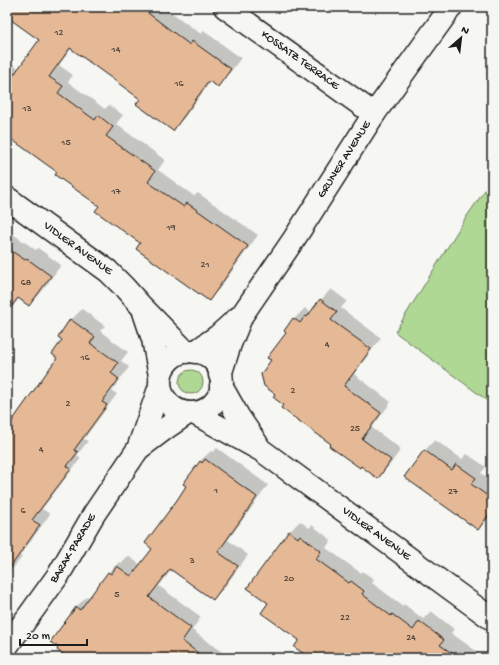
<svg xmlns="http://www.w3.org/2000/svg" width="499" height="665" font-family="'Gochi Hand',sans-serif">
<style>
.green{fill:#b0d895;stroke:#667a58}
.shadow{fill:#0003}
.building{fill:#e6b996;stroke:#1c1c1c}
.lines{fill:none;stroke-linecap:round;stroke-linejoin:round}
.minor-casing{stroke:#1c1c1c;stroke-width:25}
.minor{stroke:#f6f6f2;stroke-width:22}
.labels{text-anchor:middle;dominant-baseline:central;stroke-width:3;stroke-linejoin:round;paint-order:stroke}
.number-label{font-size:10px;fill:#4e433a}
.street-label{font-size:12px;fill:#1c1c1c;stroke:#f6f6f2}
</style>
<rect width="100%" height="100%" fill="#f6f6f2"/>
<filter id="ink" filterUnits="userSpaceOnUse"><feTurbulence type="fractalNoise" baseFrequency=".025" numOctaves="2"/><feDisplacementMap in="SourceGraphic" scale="8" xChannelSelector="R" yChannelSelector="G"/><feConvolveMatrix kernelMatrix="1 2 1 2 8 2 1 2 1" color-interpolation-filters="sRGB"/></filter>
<g filter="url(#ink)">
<g class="green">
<path d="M 492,180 L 492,404 L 395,332 L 467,216 Z"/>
<circle cx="191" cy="382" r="12"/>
</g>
<g class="shadow">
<path d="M 7,7 L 164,7 L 201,34 L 204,31 L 241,58 L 228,75 L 218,86 L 211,81 L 184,118 L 173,129 L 141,99 L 72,48 L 59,65 L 73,75 L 68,82 L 105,109 L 109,105 L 123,115 L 116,124 L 165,160 L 158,170 L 194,196 L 198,193 L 258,235 L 219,289 L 209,300 L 100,206 L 58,172 L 10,137 L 7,141 L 7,60 L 19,69 L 40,40 L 7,16 Z"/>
<path d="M 7,230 L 36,250 L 38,248 L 61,265 L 40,294 L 29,305 L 19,298 L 7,315 Z"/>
<path d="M 331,289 L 347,301 L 341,308 L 381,338 L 354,374 L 391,402 L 372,428 L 401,449 L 389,466 L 378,477 L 332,443 L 285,405 L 276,394 L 272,360 L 287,333 L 285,331 L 294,319 L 305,308 L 310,312 Z"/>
<path d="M 82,309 L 105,326 L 100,331 L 128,352 L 121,361 L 129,367 L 112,391 L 117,394 L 84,439 L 88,441 L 77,455 L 81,458 L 42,509 L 50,514 L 20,556 L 22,557 L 7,576 L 7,430 L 59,358 L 71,320 Z"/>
<path d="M 435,440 L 462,459 L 467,454 L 486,467 L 481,473 L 492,481 L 492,515 L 478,529 L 424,451 Z"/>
<path d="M 217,448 L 268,485 L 228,540 L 248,555 L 224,588 L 213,599 L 172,569 L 159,586 L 201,617 L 192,630 L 230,658 L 70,658 L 52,641 L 76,607 L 87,596 L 90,598 L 108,573 L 119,562 L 121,563 L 128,556 L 141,565 L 153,548 L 177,501 L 200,461 L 211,451 L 213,452 Z"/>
<path d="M 300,521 L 309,528 L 312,525 L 331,540 L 326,548 L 361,573 L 362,571 L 374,579 L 372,583 L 403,606 L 404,604 L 423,619 L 431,611 L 454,629 L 451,633 L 486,658 L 312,658 L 300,640 L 269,603 L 289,532 Z"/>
</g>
<g class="building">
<path d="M 7,7 L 140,7 L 190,45 L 192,41 L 231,69 L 218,87 L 209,81 L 173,131 L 136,104 L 140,99 L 70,48 L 49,77 L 63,86 L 58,93 L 95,120 L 98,115 L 113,127 L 106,136 L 155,171 L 148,182 L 184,207 L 187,203 L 248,246 L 209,301 L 136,249 L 140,243 L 95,211 L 99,206 L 55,175 L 57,172 L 7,136 L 7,84 L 39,40 L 7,17 Z"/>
<path d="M 7,248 L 25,260 L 26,258 L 51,276 L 29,306 L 18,298 L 7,312 Z"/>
<path d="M 320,299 L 337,312 L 331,320 L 371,349 L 344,386 L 381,413 L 362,439 L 391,460 L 378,479 L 361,466 L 360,468 L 329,446 L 331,444 L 281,408 L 283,405 L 273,397 L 275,394 L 264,386 L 261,374 L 271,360 L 267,358 L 286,333 L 284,331 L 293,318 L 300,323 L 305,316 L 307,317 Z"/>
<path d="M 70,319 L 95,337 L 90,343 L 118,363 L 111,373 L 119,379 L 102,402 L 107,405 L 74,450 L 78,452 L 67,466 L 71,469 L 32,520 L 40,525 L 7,572 L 7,428 L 57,358 L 52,354 L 62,340 L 58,337 Z"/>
<path d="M 424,450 L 452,470 L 456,464 L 476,478 L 471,484 L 492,499 L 492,510 L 478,530 L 404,477 Z"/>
<path d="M 205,459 L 257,497 L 218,552 L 238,566 L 213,600 L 170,569 L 149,597 L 191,628 L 182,641 L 205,658 L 68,658 L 57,650 L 58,647 L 50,642 L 76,607 L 80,610 L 108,572 L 111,574 L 117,566 L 131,576 L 152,549 L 145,543 L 177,500 L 186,486 L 183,484 L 200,461 L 202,463 Z"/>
<path d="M 289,531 L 298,538 L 300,535 L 321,551 L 316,559 L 349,583 L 351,581 L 364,591 L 362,594 L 391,616 L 392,614 L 413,630 L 419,621 L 444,640 L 440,645 L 459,658 L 310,658 L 294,647 L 299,640 L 261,613 L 268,603 L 247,588 Z"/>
</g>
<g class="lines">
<defs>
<g id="minor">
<path id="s1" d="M 225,7 L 374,114"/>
<path id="s2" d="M 7,198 L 108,271 L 124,287 L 142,307 L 186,352"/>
<path d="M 144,312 L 153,339 L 160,376"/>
<circle cx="191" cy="382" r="31"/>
<path d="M 195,352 L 218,336 L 238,318"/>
<path id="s3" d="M 220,375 L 230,344 L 242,315 L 294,239 L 374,114 L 451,7"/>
<path d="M 221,386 L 238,416 L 257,444"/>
<path id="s4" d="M 194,413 L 261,450 L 492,619"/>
<path d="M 138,449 L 166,428 L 188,413"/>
<path id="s5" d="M 7,646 L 59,574 L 94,514 L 138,449 L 160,386"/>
</g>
</defs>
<use href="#minor" class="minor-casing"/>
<use href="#minor" class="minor"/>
</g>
</g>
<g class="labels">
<g class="number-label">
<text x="59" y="33">12</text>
<text x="116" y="50">14</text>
<text x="179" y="84">16</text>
<text x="27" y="109">13</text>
<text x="66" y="143">15</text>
<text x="116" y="192">17</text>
<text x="171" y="228">19</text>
<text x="205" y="265">21</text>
<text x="26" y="283">68</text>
<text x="327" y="345">4</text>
<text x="85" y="358">16</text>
<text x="293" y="391">2</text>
<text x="68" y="404">2</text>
<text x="355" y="429">25</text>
<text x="41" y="450">4</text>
<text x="216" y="491">1</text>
<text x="453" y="492">27</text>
<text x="23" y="511">6</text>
<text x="192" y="561">3</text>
<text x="289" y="579">20</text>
<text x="117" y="595">5</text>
<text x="345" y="618">22</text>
<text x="411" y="638">24</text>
</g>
<g class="street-label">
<text stroke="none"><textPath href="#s1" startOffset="92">KOSSATZ TERRACE</textPath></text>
<text stroke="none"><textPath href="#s3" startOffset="250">GRUNER AVENUE</textPath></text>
<text stroke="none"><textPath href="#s2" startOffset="87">VIDLER AVENUE</textPath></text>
<text stroke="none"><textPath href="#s4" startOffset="219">VIDLER AVENUE</textPath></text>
<text stroke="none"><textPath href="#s5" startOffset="118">BARAK PARADE</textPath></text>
</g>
</g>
<rect width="499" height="665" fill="none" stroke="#f6f6f2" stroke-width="24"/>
<rect x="12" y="12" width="475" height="641" fill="none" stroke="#1c1c1c" stroke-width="1.5" filter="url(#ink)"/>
<g transform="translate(461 38) rotate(28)" stroke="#f6f6f2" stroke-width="3" paint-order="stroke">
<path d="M0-3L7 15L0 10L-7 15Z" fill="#1c1c1c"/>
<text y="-6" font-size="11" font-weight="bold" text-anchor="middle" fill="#1c1c1c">N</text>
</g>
<path d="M20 639v6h67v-6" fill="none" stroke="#1c1c1c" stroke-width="2"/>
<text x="26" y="639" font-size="12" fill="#1c1c1c" stroke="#f6f6f2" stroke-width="3" paint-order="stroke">20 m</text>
</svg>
